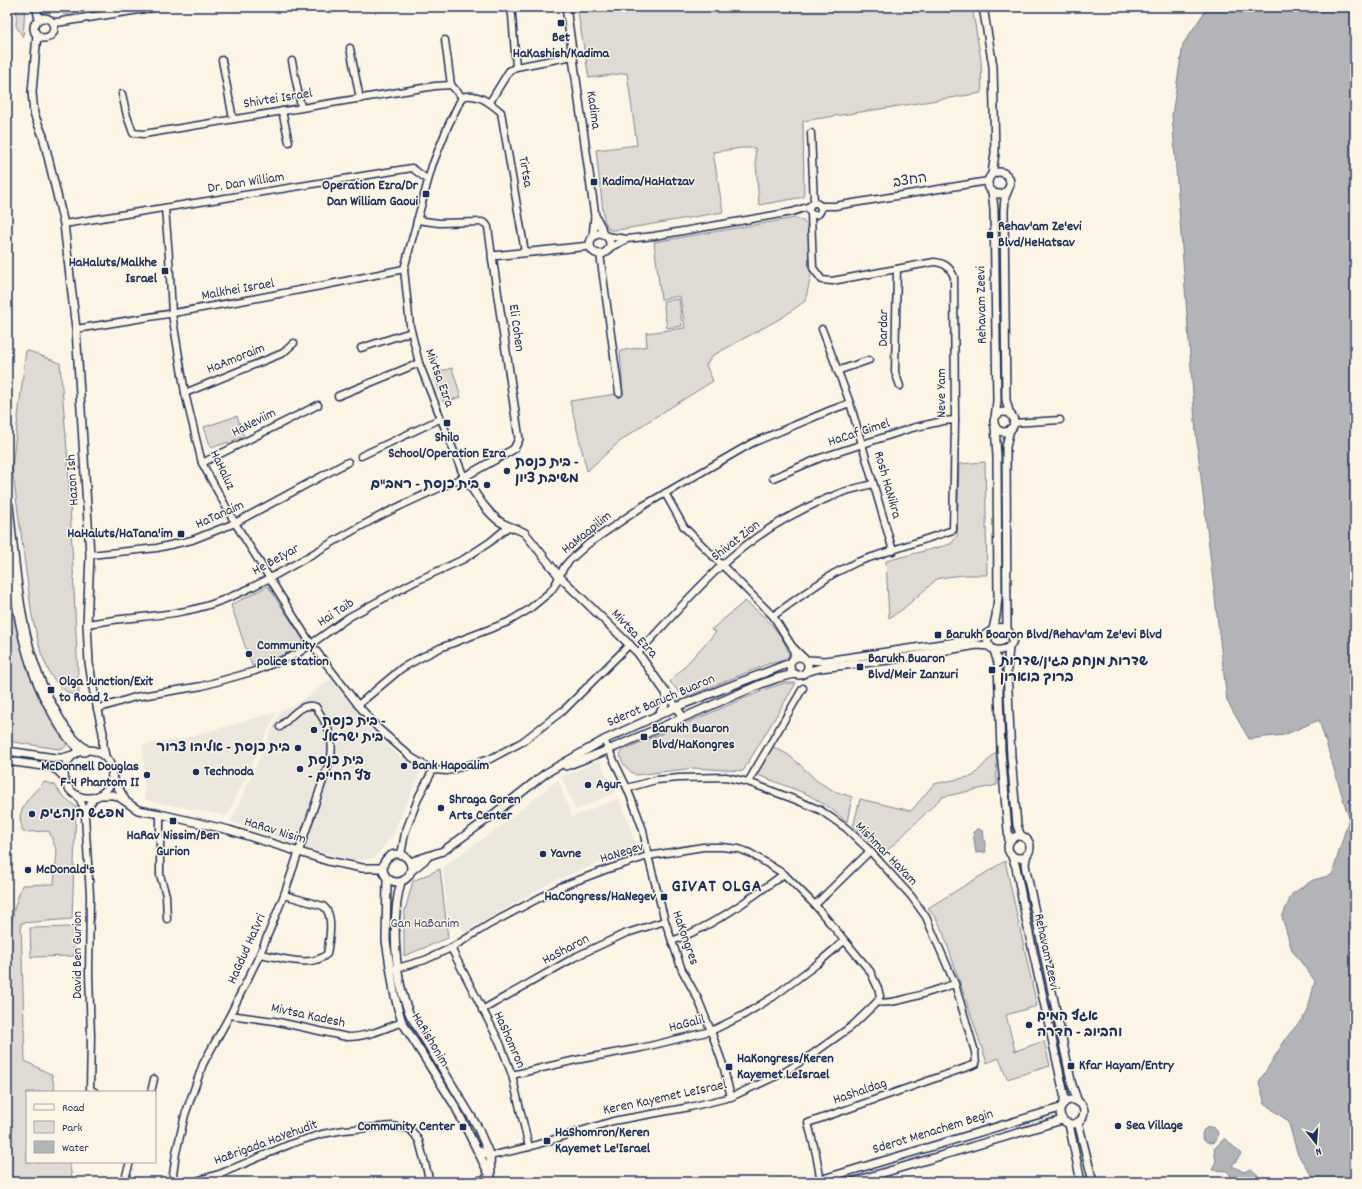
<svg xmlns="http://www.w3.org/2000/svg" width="1362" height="1189" font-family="Dekko,'Playpen Sans Hebrew',sans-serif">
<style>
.built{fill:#ece7dc}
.green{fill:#dfdbd4;stroke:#7d8599}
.water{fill:#b2b4b8;stroke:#767f94}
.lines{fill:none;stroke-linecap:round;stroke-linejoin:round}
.minor-casing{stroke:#1b2f5e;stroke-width:9}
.tertiary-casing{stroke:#1b2f5e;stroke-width:10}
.motorway-casing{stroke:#1b2f5e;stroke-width:14}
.minor{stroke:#fcf5e5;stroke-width:6}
.tertiary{stroke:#fcf5e5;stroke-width:7}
.motorway{stroke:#fcf5e5;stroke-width:11}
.poi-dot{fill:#1b2f5e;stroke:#fcf5e5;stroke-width:1.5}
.labels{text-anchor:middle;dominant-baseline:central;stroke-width:3;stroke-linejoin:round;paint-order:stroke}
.poi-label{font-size:14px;font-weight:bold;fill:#1b2f5e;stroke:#fcf5e5;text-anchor:start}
.street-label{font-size:14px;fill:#1b2f5e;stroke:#fcf5e5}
.park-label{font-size:14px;fill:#425176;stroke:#fcf5e5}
.district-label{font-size:18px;font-weight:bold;letter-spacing:1px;fill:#1b2f5e;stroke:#fcf5e5}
</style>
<rect width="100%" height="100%" fill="#fcf5e5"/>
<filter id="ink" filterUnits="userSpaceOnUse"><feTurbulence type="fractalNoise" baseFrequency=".025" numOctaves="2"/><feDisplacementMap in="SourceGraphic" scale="8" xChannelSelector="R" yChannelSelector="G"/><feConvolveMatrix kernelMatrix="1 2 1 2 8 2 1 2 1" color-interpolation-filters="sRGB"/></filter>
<g filter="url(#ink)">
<g class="built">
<path d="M 331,679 L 378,737 L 400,757 L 421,771 L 391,838 L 374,858 L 356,861 L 312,850 L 231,822 L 280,711 L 296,705 Z"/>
<path d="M 277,712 L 227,816 L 145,800 L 143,745 L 185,738 Z"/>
<path d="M 600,760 L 614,793 L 576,810 L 561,777 Z"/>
<path d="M 558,780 L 572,817 L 619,798 L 638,850 L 614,857 L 553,881 L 465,932 L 447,913 L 443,867 L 503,824 Z"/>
</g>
<g class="green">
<path d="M 17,7 L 25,7 L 23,37 L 16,26 Z"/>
<path d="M 59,7 L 113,7 L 64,15 Z"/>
<path d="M 577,7 L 972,7 L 981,60 L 982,93 L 803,121 L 804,197 L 759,205 L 755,148 L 742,148 L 713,152 L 723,212 L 618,230 L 609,230 L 604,220 L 596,150 L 637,145 L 627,73 L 589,78 Z"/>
<path d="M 795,218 L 803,221 L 807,226 L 813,268 L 805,301 L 783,317 L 712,356 L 706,365 L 713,381 L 644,424 L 618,443 L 587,471 L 570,401 L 623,393 L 620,351 L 647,346 L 646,333 L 685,328 L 680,296 L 661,299 L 654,242 Z"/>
<path d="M 679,299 L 682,326 L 667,328 L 663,301 Z"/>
<path d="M 26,350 L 60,363 L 68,462 L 79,697 L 69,693 L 60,687 L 50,674 L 41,653 L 32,616 L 12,467 Z"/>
<path d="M 452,368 L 461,397 L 443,402 L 434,373 Z"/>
<path d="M 237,416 L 244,437 L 211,448 L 204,427 Z"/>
<path d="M 985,462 L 987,575 L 964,575 L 946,577 L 937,579 L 903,609 L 889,618 L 886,561 L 951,544 L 957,536 L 959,464 Z"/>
<path d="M 7,543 L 17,620 L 51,714 L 68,743 L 65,747 L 59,749 L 7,741 Z"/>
<path d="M 268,586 L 304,641 L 280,657 L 252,666 L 231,605 Z"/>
<path d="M 745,601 C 763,615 782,631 789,654 L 786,660 L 768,664 L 689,696 C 680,696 676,688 670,682 L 716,632 L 711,630 Z"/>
<path d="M 785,683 L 796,683 L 743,771 L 694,768 L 636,775 C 628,771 618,760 621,751 L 625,749 L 769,688 Z"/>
<path d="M 773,747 L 787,754 L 797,762 L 817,781 L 834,791 L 852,797 L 847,822 L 830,808 L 807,794 L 758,775 L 757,772 Z"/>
<path d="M 996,752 L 997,785 L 942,797 L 881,857 L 865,837 L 853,827 L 860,799 L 911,811 L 934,784 L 973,776 Z"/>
<path d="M 44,782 L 55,785 L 61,794 L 76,807 L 72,919 L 21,923 L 25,1061 L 52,1075 L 55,1092 L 27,1092 L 27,1162 L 69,1162 L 73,1182 L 7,1182 L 7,955 L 14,909 L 22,885 L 54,884 L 57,852 L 49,831 L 23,832 C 22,828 21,823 20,819 C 20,805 35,791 44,782 Z"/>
<path d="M 1005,861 L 1037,1006 L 1006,1015 L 1015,1051 L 1044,1041 L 1050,1066 L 1007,1079 L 999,1058 L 987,1063 L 944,935 L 938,921 L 928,908 Z"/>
<path d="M 440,869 L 448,938 L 404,956 L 404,914 L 413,881 Z"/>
<path d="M 73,927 L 74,956 L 31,957 L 30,928 Z"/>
</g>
<g class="water">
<path d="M 1208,7 L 1355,7 L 1355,1182 L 1316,1182 L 1298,1155 L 1288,1121 L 1265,1104 L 1259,1082 L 1287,1037 L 1307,1013 L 1315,981 L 1292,950 L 1282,917 L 1292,894 L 1313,880 L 1332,875 L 1349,818 L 1319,720 L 1284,735 L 1249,739 L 1227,701 L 1196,434 L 1172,115 L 1183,44 Z"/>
<path d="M 976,829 L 980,829 L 981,831 L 983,831 L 986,852 L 976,853 L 973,832 L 976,831 Z"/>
<circle cx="1210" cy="1135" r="8"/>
<path d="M 1225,1138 L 1241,1154 L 1232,1166 L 1244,1172 L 1251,1169 L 1258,1175 L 1256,1182 L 1228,1182 L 1231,1176 L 1227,1171 L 1212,1170 L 1216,1161 L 1214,1149 Z"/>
</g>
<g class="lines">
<defs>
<g id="minor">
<path d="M 510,7 L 512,15 L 516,67"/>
<path d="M 445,40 L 451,85"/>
<path d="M 350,48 L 360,99"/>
<path d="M 222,60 L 233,119"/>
<path d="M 292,61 L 301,107"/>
<path d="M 122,94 L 127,116 L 133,133 L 144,134 L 435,86 L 451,85 L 462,97"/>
<path d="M 490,102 L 509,71 L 516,67 L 573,56"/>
<path d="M 282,111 L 289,142"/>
<path d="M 811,133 L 814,203"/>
<circle cx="815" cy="209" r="6"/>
<path d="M 820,206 L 835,206 L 988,181"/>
<path d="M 165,208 L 169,257 L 172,314 L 185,393 L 202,463 L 235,523 L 311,644 L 358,705 L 378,728 L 411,757 L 433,770 L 447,771 L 490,759 L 522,742 L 565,709 L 630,644"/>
<path d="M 417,220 L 439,223 L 482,222 L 486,224 L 488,227 L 492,256"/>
<path d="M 64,224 L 412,168 L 428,180"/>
<path d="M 606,236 L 627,239 L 654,236 L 792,212 L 810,206"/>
<path d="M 609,248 L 625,240"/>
<path d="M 600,254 L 619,393"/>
<path d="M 897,269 L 895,372 L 900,386"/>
<path d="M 76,329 C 186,312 295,292 404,269"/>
<path d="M 822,329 L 850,403 L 893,551"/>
<path d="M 361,348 L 411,332"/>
<path d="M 837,371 L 869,360"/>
<path d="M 185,393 L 283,353 L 294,343"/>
<path d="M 338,396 L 419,363"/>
<path d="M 1013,423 L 1060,420"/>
<path d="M 361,456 L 440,419"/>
<path d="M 202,463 L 318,405"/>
<path d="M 773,478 L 820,458 L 912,428 L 943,421 L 955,420"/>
<path d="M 665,493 L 684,527 L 773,616 L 792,646 L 803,657"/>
<path d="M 90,555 L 157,548 L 192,540 L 235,523 L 348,462"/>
<path d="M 773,616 L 805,593 L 833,574 L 857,562 L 953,530 L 955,420 L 954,277 C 950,267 945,263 934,262 L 832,281 L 822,280 L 813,268 L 811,214"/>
<path d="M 87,624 C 102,622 117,619 132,618 C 160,615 185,613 212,604 C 266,585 315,551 365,524 C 397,506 431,492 464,477 L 419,363 L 410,326 L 404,269 L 432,166 L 448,126 L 462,97 C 477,92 490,103 501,112 L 525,252"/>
<path d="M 792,646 L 794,654 L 793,659"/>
<path d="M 638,653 C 666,623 693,592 722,565 C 755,535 796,510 838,494 C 849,489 862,487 873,484"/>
<path d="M 358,705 L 402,668 L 422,657 L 440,648 L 508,622 L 528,610 L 550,592 L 555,585 L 564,567 L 570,560 L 588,544 L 643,506 L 752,443 L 831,410 L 850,403"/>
<path d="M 97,709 L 135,697 L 202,686 L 255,671 L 297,654 L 349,617 L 414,582 L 464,559 L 490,542 L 508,527"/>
<path d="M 604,740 L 627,788 L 637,813 L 643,830 L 648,856 L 665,921 L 682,970 L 698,999 L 711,1031 L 723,1065 L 731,1097"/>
<path d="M 748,782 L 803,688"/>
<path d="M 627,788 L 656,780 L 679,778 L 726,777 L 748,782 L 796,800 L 820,810 L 846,828 L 870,851 L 911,896 L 926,917 L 955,984 L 975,1052 L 976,1064 L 808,1123 L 816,1154 L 821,1182"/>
<path d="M 77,795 L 82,804 L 85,816 L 90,895 L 89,974 L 91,1036 L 90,1089 L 95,1092"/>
<path d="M 85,814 L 87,809 L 95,797"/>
<path d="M 160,814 L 160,875 L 166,895 L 167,919"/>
<path d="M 401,855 L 405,833 L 419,796 L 433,770"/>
<path d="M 815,905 L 870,851"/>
<path d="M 672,941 C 714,926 749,899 784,874"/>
<path d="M 451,948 L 500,1043 L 512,1075 L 529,1147"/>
<path d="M 260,954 C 279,957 311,969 327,954 C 329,941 335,914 323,906 L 284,895"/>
<path d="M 394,969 L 425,960 L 451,948 L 490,924 L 560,887 L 605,870 L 648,856 L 703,847 L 722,847 L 739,849 L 750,853 L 784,874 L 815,905 L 870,971 L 878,988 L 880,996 L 877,1002 L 852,1026 L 814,1053 L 783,1073 L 731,1097 L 690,1107 L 613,1121 L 529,1147 L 490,1156 L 486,1155 L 478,1149"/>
<path d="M 877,1002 C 893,1006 937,989 955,984"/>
<path d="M 482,1010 L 577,956 L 624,934 L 665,921"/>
<path d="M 230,1015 L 274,1021 L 347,1037 C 367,1037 384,1029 402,1022"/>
<path d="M 512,1075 L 576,1060 L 641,1048 L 711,1031 L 742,1016 L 773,997 L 817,964 L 844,941"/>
<path d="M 151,1092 L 154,1079"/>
<path d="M 126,1175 L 130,1162"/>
<path d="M 172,1182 L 176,1153 L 185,1115 L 203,1064 L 230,1015 L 260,954 L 284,895 L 331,757 C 334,735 327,725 316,707 C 302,701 289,719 280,727"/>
<path d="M 193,1182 L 222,1173 L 293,1143 L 322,1134 L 344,1130 L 392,1126 L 410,1129 L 415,1135 L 419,1141 L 430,1182"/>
<path d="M 472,1182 L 491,1177"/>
</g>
<g id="tertiary">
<path d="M 36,7 L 39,19"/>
<path d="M 566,7 L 595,216 L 593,236"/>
<path d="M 983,7 L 993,66 L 995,153 L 992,174"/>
<circle cx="44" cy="28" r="10"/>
<path d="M 53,23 L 155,7"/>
<path d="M 37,35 L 32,92 L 34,114 L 43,136 L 64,224 L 76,329 L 90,555 L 87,624 L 89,663 L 93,688 L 103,733 L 103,746 L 105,756"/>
<circle cx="999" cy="183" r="11"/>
<path d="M 1008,190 L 1005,197 L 1004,211 L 1006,400 L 1010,415"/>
<path d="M 992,191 L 994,209 L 997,401 L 995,418"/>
<path d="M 595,216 L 601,227 L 603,235"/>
<circle cx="600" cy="244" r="10"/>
<path d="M 590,246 L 492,256 L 519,439 L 514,449 L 464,477 C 475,492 484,510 499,521 C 507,527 517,528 525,533 L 559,576 L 638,653 L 683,717"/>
<circle cx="1004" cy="422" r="10"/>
<path d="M 993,629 L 996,616 L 998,597 L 997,457 L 995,426"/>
<path d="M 1007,630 L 1006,447 L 1010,429"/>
<path d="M 1009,647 L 1007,669 L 1011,757 L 1017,825 L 1020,834 L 1024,838"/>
<path d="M 994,650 L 998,663 L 1001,751 L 1009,842"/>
<circle cx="799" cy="666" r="9"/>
<path d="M 807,660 L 825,661 L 963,641 C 969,639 975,639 981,637 C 990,633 1000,621 1009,632 C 1026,652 976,660 990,632"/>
<path d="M 806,672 L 820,668 L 889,660 L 977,645 L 990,646"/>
<path d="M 659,714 L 665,704 L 667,693"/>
<circle cx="88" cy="774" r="24"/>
<path d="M 7,751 L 55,758 L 62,758 L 73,755"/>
<path d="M 7,761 L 51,767 L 58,771 L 64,777"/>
<path d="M 566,766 L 608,750 L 761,684 L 778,678 L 795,674"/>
<path d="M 112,776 L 125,800"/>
<path d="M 100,795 L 113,795 L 119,797 L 138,810 L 160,814 L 229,830 L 328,861 L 362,868 L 382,868"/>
<circle cx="1019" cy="847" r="11"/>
<circle cx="397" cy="868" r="14"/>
<path d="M 1011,854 L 1016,867 L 1027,924 L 1064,1094 L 1064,1103"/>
<path d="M 1027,854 L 1025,864 L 1026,870 L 1072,1085 L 1078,1102"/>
<path d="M 410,862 L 443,851 L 485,821 L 546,773 L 604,740 L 676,707 L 790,663"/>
<path d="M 410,872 L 427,858"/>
<path d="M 387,879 L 386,941 L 394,992 L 398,1009 L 402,1022 L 455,1106 L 493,1182"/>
<path d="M 401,882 C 391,918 394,980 410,1015 L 477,1126 L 490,1156 L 491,1175"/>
<circle cx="1072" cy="1112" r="12"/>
<path d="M 1078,1122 L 1093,1182"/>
<path d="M 1069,1124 L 1081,1182"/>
<path d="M 813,1182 L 1060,1108"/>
<path d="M 852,1182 L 1062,1120"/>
</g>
<path id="motorway" d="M 7,506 C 15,577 17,649 54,712 C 62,727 70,740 84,750"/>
</defs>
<use href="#minor" class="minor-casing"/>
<use href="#tertiary" class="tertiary-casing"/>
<use href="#motorway" class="motorway-casing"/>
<use href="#minor" class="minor"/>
<use href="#tertiary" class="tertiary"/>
<use href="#motorway" class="motorway"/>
</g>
</g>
<g class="poi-dot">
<rect x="557" y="19" width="8" height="8" rx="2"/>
<rect x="590" y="178" width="8" height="8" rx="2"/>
<rect x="422" y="190" width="8" height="8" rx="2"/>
<rect x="986" y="231" width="8" height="8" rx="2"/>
<rect x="161" y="267" width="8" height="8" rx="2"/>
<rect x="443" y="419" width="8" height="8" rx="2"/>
<circle cx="507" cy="471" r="4"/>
<circle cx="487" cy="485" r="4"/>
<rect x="177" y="530" width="8" height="8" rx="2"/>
<rect x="934" y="631" width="8" height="8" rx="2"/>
<circle cx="249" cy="654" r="4"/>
<rect x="856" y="663" width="8" height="8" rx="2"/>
<rect x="988" y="666" width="8" height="8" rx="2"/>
<rect x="47" y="686" width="8" height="8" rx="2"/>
<circle cx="314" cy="730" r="4"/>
<rect x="640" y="733" width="8" height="8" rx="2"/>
<circle cx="298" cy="748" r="4"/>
<circle cx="404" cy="766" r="4"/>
<circle cx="300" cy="769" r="4"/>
<circle cx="196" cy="772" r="4"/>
<circle cx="147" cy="775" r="4"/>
<circle cx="588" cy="785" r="4"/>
<circle cx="441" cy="808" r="4"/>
<circle cx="32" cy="814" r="4"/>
<rect x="169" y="817" width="8" height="8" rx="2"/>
<circle cx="543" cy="854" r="4"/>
<circle cx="28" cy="870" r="4"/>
<rect x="660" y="893" width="8" height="8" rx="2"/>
<circle cx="1029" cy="1025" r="4"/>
<rect x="1067" y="1062" width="8" height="8" rx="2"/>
<rect x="725" y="1063" width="8" height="8" rx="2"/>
<circle cx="1118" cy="1126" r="4"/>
<rect x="459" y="1123" width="8" height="8" rx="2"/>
<rect x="543" y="1137" width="8" height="8" rx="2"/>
</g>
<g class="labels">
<g class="poi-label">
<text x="561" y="38" text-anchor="middle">Bet<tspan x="561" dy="16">HaKashish/Kadima</tspan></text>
<text x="602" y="182">Kadima/HaHatzav</text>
<text x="418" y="186" text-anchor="end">Operation Ezra/Dr<tspan x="418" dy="16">Dan William Gaoui</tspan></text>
<text x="998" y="227">Rehav'am Ze'evi<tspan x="998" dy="16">Blvd/HeHatsav</tspan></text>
<text x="157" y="263" text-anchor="end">HaHaluts/Malkhe<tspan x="157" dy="16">Israel</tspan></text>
<text x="447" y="438" text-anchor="middle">Shilo<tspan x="447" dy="16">School/Operation Ezra</tspan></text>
<text x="515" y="463">בית כנסת -<tspan x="515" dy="16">משיבת ציון</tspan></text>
<text x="479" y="485" text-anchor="end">בית כנסת - רמב"ם</text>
<text x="173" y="534" text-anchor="end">HaHaluts/HaTana'im</text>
<text x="946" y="635">Barukh Boaron Blvd/Rehav'am Ze'evi Blvd</text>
<text x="257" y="646">Community<tspan x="257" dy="16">police station</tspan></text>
<text x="868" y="659">Barukh Buaron<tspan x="868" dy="16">Blvd/Meir Zanzuri</tspan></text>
<text x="1000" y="662">שדרות מנחם בגין/שדרות<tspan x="1000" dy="16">ברוך בוארון</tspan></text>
<text x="59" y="682">Olga Junction/Exit<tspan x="59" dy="16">to Road 2</tspan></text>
<text x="322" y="722">בית כנסת -<tspan x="322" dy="16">בית ישראל</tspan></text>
<text x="652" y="729">Barukh Buaron<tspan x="652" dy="16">Blvd/HaKongres</tspan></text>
<text x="290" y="748" text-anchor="end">בית כנסת - אליהו צרור</text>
<text x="308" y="761">בית כנסת<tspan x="308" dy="16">- עץ החיים</tspan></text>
<text x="412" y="766">Bank Hapoalim</text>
<text x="139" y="767" text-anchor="end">McDonnell Douglas<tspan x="139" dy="16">F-4 Phantom II</tspan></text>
<text x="204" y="772">Technoda</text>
<text x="596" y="785">Agur</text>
<text x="449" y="800">Shraga Goren<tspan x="449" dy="16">Arts Center</tspan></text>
<text x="40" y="814">מפגש הנהגים</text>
<text x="173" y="836" text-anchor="middle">HaRav Nissim/Ben<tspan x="173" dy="16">Gurion</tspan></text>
<text x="551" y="854">Yavne</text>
<text x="36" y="870">McDonald's</text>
<text x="656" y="897" text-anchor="end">HaCongress/HaNegev</text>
<text x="1037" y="1017">אגף המים<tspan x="1037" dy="16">והביוב - חדרה</tspan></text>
<text x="737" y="1059">HaKongress/Keren<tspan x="737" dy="16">Kayemet LeIsrael</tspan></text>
<text x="1079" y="1066">Kfar Hayam/Entry</text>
<text x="1126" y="1126">Sea Village</text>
<text x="455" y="1127" text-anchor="end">Community Center</text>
<text x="555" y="1133">HaShomron/Keren<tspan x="555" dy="16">Kayemet Le'Israel</tspan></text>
</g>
<g class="street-label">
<text transform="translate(278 99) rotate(-9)">Shivtei Israel</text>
<text transform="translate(593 110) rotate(82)">Kadima</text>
<text transform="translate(525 172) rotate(80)">Tirtsa</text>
<text transform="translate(910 181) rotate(-9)">החצב</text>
<text transform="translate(246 183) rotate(-9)">Dr. Dan William</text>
<text transform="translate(238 290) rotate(-10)">Malkhei Israel</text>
<text transform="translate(982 305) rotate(-91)">Rehavam Zeevi</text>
<text transform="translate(516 328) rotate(82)">Eli Cohen</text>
<text transform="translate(884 328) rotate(-89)">Dardar</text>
<text transform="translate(236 359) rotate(-22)">HaAmoraim</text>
<text transform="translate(439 378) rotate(70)">Mivtsa Ezra</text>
<text transform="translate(942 393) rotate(-90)">Neve Yam</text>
<text transform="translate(254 423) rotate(-27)">HaNeviim</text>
<text transform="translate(859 433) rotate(-18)">HaCaf Gimel</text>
<text transform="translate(222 470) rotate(65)">HaHaluz</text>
<text transform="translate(73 480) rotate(-94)">Hazon Ish</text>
<text transform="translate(887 485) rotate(74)">Rosh HaNikra</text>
<text transform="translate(220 515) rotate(-24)">HaTanaim</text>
<text transform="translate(587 533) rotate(-39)">HaMaapilim</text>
<text transform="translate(736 541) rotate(-38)">Shivat Zion</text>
<text transform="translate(276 560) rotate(-29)">He BeIyar</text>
<text transform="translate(336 613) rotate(-33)">Hai Taib</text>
<text transform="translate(634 634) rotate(47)">Mivtsa Ezra</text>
<text transform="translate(661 701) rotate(-23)">Sderot Baruch Buaron</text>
<text transform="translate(275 831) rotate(17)">HaRav Nisim</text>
<text transform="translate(622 853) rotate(-17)">HaNegev</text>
<text transform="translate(886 854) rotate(46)">Mishmar HaYam</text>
<text transform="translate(685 938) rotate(71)">HaKongres</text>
<text transform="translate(247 949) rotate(-66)">HaGdud HaIvri</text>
<text transform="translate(566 950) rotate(-28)">HaSharon</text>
<text transform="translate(1046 952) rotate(78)">Rehavam Zeevi</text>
<text transform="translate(78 955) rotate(-90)">David Ben Gurion</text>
<text transform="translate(308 1016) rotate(12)">Mivtsa Kadesh</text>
<text transform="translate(687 1024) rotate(-14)">HaGalil</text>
<text transform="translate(430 1040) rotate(59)">HaRishonim</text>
<text transform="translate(509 1040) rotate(66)">HaShomron</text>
<text transform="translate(860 1092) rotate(-19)">HaShaldag</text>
<text transform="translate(665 1098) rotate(-12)">Keren Kayemet LeIsrael</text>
<text transform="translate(933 1132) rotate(-17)">Sderot Menachem Begin</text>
<text transform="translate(266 1143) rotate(-20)">HaBrigada HaYehudit</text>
</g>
<g class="park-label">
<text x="425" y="924">Gan HaBanim</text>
</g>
<g class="district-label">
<text x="717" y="887">GIVAT OLGA</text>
</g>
</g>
<rect width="1362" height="1189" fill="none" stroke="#fcf5e5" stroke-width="24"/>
<rect x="12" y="12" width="1338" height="1165" fill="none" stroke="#1b2f5e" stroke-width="1.5" filter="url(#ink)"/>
<rect x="26" y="1091" width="130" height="72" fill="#fcf5e5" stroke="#a2a6af"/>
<rect x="34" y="1104" width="20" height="6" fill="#fcf5e5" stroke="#a2a6af"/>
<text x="62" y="1111" font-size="12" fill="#1b2f5e">Road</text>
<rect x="34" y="1121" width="20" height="12" fill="#dfdbd4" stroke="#a2a6af"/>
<text x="62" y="1131" font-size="12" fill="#1b2f5e">Park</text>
<rect x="34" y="1141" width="20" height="12" fill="#b2b4b8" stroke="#a2a6af"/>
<text x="62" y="1151" font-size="12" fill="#1b2f5e">Water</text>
<g transform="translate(1316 1143) rotate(163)" stroke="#fcf5e5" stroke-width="3" paint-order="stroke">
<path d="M0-3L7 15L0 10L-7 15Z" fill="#1b2f5e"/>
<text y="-6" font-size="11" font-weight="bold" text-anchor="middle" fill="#1b2f5e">N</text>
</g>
</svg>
